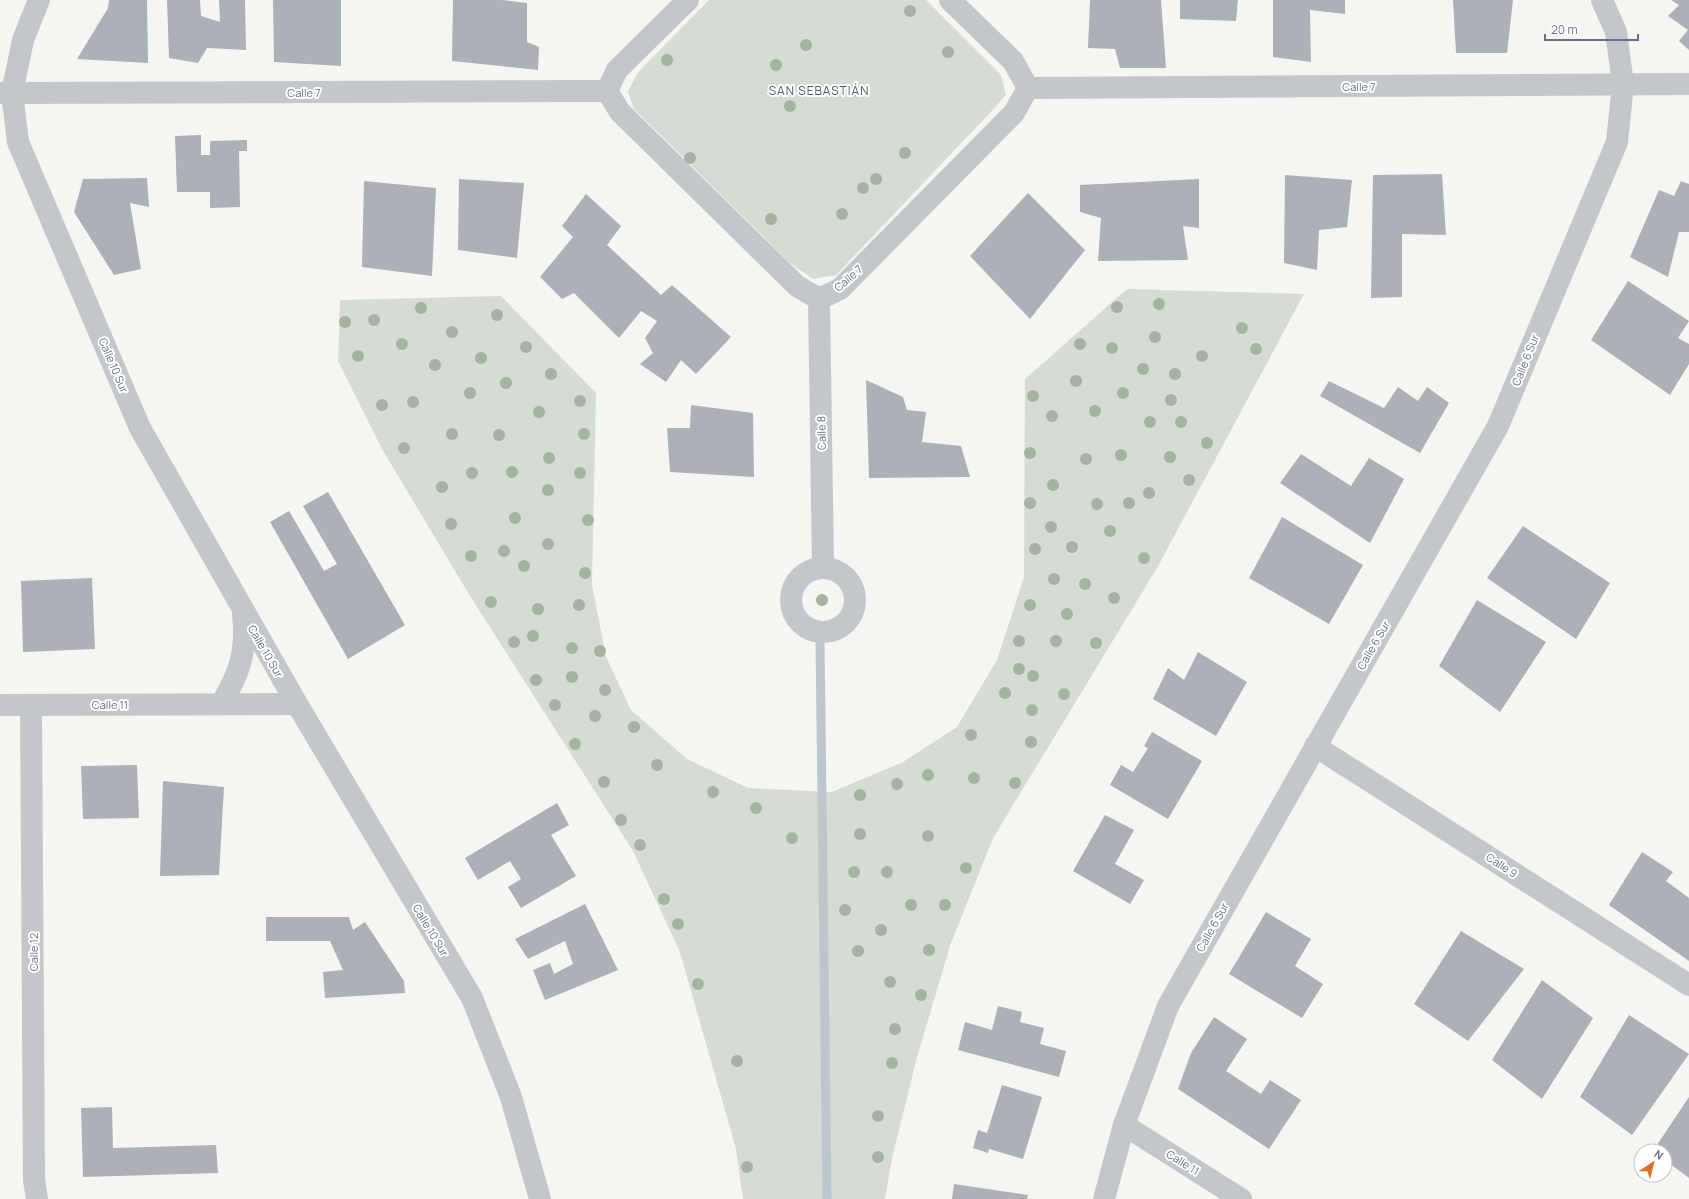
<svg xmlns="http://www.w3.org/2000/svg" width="1689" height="1199" font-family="Manrope,sans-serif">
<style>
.green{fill:#d5dcd3}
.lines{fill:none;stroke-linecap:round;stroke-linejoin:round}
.stream{stroke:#bcc6cc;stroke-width:9}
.building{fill:#acb1b8}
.minor{stroke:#c3c6ca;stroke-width:22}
.tree{fill:#a6b2a4}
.labels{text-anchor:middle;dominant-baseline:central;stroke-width:4;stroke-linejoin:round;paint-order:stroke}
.street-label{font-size:11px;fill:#657183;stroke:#fff}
.neighbourhood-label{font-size:12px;letter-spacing:1px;fill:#535b68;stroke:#fff}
</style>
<rect width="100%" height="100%" fill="#f5f6f2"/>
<g class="green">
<path d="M 709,0 L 926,0 L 1001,75 L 1006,95 L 987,116 L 836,275 L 813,279 L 790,263 L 634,109 L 628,91 L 639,71 Z"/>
<path d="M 1127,289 L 1304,294 L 1157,568 L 993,838 L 951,943 L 917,1057 L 892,1158 L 885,1199 L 743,1199 L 736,1149 L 680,952 L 633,851 L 470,596 L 382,449 L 338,361 L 340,300 L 501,296 L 596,393 L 592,585 L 606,657 L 631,710 L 687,759 L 748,788 L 832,792 L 903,762 L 957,727 L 997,660 L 1024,577 L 1025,379 Z"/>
</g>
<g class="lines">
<path class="stream" d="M 820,642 L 827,1199"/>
</g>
<g class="building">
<path d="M 109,0 L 147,0 L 148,63 L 77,59 L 108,8 Z"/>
<path d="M 167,0 L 200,0 L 201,16 L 220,22 L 219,0 L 245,0 L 246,50 L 207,48 L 198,63 L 169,58 Z"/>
<path d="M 273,0 L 341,0 L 341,66 L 274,62 Z"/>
<path d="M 453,0 L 502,0 L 527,3 L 527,42 L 539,47 L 538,70 L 452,61 Z"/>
<path d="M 1090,0 L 1161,0 L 1166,68 L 1120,68 L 1115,49 L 1088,48 Z"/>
<path d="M 1180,0 L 1238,0 L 1236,21 L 1180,19 Z"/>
<path d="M 1273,0 L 1345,0 L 1345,14 L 1310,10 L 1311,62 L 1273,57 Z"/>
<path d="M 1453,0 L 1513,0 L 1507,53 L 1456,53 Z"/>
<path d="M 1671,0 L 1689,0 L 1689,50 L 1679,41 L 1688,30 L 1668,16 L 1679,5 Z"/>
<path d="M 201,135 L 201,155 L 210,155 L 210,141 L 247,140 L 247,151 L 239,151 L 240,207 L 210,208 L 210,192 L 177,192 L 175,136 Z"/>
<path d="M 1442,174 L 1446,235 L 1402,234 L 1402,297 L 1371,298 L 1373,175 Z"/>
<path d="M 1285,175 L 1352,180 L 1347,227 L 1319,230 L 1317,270 L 1284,263 Z"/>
<path d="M 147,178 L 149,207 L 130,203 L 141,269 L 114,275 L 74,212 L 83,179 Z"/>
<path d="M 459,179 L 524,183 L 517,258 L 458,250 Z"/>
<path d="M 1199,179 L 1199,228 L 1183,226 L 1188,260 L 1098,261 L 1101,218 L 1080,212 L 1080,185 Z"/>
<path d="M 364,181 L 436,188 L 432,276 L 362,267 Z"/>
<path d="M 1681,181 L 1689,184 L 1689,232 L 1679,232 L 1668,277 L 1630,257 L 1659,190 L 1674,196 Z"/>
<path d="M 1028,193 L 1085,250 L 1030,319 L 970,256 Z"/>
<path d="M 586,194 L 621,226 L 607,245 L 661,295 L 672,285 L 731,337 L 696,374 L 681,360 L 666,382 L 640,364 L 653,353 L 645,338 L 657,321 L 641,311 L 619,338 L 574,293 L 562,299 L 540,277 L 573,237 L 562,226 Z"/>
<path d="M 1628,281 L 1689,321 L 1678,338 L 1689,344 L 1689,364 L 1670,395 L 1591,340 Z"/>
<path d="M 866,380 L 903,397 L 907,410 L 926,412 L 922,442 L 961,446 L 970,477 L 869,478 Z"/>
<path d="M 1329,381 L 1384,408 L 1398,387 L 1418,401 L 1427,387 L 1449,403 L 1420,453 L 1320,396 Z"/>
<path d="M 691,405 L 753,413 L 754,477 L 670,472 L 667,428 L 690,428 Z"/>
<path d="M 1301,454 L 1351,486 L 1369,458 L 1404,479 L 1370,543 L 1280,483 Z"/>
<path d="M 328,492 L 405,625 L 348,659 L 270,522 L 289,511 L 324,571 L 337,564 L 303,506 Z"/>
<path d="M 1282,517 L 1363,565 L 1329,624 L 1249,578 Z"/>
<path d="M 1523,526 L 1610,583 L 1576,639 L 1487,578 Z"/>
<path d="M 92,578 L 95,649 L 23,652 L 21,581 Z"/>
<path d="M 1477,600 L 1546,642 L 1500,712 L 1439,666 Z"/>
<path d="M 1198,652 L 1247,682 L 1216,736 L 1153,699 L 1168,668 L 1184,680 Z"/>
<path d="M 1152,732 L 1202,761 L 1168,819 L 1110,785 L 1121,765 L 1133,772 L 1148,748 L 1144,746 Z"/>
<path d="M 137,765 L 139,818 L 83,819 L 81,766 Z"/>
<path d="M 163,781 L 224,787 L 219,875 L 160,876 Z"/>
<path d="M 557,803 L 569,825 L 551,835 L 576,876 L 521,908 L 508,887 L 521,879 L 510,861 L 478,880 L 465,858 Z"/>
<path d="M 1105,815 L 1134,830 L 1115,864 L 1144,880 L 1130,904 L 1073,871 Z"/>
<path d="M 1642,852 L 1673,872 L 1666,881 L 1689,898 L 1689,961 L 1609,905 Z"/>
<path d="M 585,904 L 618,970 L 545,1000 L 533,970 L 550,963 L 554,974 L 573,964 L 565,941 L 528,959 L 515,939 Z"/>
<path d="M 1266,912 L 1311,939 L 1295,966 L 1323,984 L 1302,1018 L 1229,974 Z"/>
<path d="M 266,917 L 349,917 L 353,930 L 365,922 L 404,981 L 405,993 L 325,998 L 323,972 L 343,970 L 330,941 L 266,941 Z"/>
<path d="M 1461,931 L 1524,969 L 1468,1041 L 1414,1004 Z"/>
<path d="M 1542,980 L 1593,1018 L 1542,1099 L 1492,1060 Z"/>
<path d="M 998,1006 L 1022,1012 L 1020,1022 L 1044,1028 L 1040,1044 L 1066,1051 L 1059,1077 L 958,1050 L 965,1022 L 992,1030 Z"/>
<path d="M 1629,1015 L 1689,1054 L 1632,1135 L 1580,1097 Z"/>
<path d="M 1214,1017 L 1247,1039 L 1226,1071 L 1261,1094 L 1270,1080 L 1301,1100 L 1269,1149 L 1178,1089 L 1191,1053 Z"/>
<path d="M 1002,1085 L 1042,1097 L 1023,1159 L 989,1149 L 988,1153 L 973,1148 L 978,1130 L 987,1133 Z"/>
<path d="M 1689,1097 L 1689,1178 L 1665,1160 L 1665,1151 L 1653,1151 Z"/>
<path d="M 112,1107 L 113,1148 L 216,1145 L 218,1173 L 83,1177 L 81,1108 Z"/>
<path d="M 954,1184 L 1028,1195 L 1027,1199 L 952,1199 Z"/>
</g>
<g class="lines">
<g class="minor">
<path d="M 39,0 L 23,40 L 12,93 L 18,142 L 140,428 L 297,704 L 472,998 L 511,1097 L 540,1199"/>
<path d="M 950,0 L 1013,61 L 1028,88"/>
<path d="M 1028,88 L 1689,84"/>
<path d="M 607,91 L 620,112 L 797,286 L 819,299"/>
<path d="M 607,91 L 617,70 L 688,0"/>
<path d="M 0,93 L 607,91"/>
<path d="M 819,299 L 840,289 L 1014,113 L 1028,88"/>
<path d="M 819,299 L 823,567"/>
<circle cx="823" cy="600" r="32"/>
<path d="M 221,704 C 240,673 247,651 243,614"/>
<path d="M 0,705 L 297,704"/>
<path d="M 31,705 L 34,1180 L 37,1199"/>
<path d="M 1315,746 L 1689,985"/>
<path d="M 1124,1125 L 1241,1199"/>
<path d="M 1104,1199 L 1124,1125 L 1168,1006 L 1498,426 L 1617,142 L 1623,84 L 1616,32 L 1602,0"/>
</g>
</g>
<g class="tree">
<circle cx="910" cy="11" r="6"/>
<circle cx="806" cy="45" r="6"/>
<circle cx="948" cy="52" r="6"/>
<circle cx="667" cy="60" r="6"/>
<circle cx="776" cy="65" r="6"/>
<circle cx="853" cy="91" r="6"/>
<circle cx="790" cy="106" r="6"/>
<circle cx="905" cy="153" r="6"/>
<circle cx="690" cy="158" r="6"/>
<circle cx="876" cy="179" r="6"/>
<circle cx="863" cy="188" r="6"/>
<circle cx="842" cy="214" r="6"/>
<circle cx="771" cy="219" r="6"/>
<circle cx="1159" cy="304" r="6"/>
<circle cx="1117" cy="307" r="6"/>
<circle cx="421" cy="308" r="6"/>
<circle cx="497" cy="315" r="6"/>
<circle cx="374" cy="320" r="6"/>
<circle cx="345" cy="322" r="6"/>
<circle cx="1242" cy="328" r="6"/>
<circle cx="452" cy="332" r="6"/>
<circle cx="1155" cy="337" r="6"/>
<circle cx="402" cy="344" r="6"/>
<circle cx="1080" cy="344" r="6"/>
<circle cx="526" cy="347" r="6"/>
<circle cx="1112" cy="348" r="6"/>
<circle cx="1256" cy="349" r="6"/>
<circle cx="358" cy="356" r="6"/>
<circle cx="1202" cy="356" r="6"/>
<circle cx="481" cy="358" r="6"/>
<circle cx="435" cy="365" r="6"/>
<circle cx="1143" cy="369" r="6"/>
<circle cx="551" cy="374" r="6"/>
<circle cx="1175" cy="374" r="6"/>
<circle cx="1076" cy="381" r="6"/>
<circle cx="506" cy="383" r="6"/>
<circle cx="470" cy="393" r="6"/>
<circle cx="1123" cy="393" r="6"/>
<circle cx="1033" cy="396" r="6"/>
<circle cx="1171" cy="400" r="6"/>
<circle cx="580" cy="401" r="6"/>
<circle cx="413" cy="402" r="6"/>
<circle cx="382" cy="405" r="6"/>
<circle cx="1095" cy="411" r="6"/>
<circle cx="539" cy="412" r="6"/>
<circle cx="1052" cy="416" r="6"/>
<circle cx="1150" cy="422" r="6"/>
<circle cx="1181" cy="422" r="6"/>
<circle cx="452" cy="434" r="6"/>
<circle cx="584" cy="434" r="6"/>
<circle cx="499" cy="435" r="6"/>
<circle cx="1207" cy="443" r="6"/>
<circle cx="404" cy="448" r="6"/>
<circle cx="1030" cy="453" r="6"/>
<circle cx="1121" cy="455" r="6"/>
<circle cx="1170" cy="457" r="6"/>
<circle cx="549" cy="458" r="6"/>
<circle cx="1086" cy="459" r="6"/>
<circle cx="512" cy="472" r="6"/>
<circle cx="472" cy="473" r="6"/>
<circle cx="580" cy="473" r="6"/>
<circle cx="1189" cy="480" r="6"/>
<circle cx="1053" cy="485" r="6"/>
<circle cx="442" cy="487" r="6"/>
<circle cx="548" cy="490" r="6"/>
<circle cx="1149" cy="493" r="6"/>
<circle cx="1030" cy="503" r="6"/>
<circle cx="1129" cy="503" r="6"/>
<circle cx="1097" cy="504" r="6"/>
<circle cx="515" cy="518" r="6"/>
<circle cx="588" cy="520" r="6"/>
<circle cx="451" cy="524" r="6"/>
<circle cx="1051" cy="527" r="6"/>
<circle cx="1110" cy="531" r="6"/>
<circle cx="548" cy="544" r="6"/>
<circle cx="1072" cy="547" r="6"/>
<circle cx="1035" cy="549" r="6"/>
<circle cx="504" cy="551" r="6"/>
<circle cx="471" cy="556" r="6"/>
<circle cx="1144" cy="558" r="6"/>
<circle cx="524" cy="566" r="6"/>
<circle cx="585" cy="573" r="6"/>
<circle cx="1054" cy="579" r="6"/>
<circle cx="1085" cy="584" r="6"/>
<circle cx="1114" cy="598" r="6"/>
<circle cx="822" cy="600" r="6"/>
<circle cx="491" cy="602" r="6"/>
<circle cx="579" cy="605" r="6"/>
<circle cx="1030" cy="605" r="6"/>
<circle cx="538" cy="609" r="6"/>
<circle cx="1067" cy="614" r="6"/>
<circle cx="533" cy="636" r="6"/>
<circle cx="1019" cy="641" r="6"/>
<circle cx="1056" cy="641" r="6"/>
<circle cx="514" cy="642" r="6"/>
<circle cx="1096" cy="643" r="6"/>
<circle cx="572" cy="648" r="6"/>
<circle cx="600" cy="651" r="6"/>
<circle cx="1019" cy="669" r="6"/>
<circle cx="1033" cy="676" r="6"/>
<circle cx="572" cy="677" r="6"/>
<circle cx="536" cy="680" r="6"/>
<circle cx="605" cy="690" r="6"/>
<circle cx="1005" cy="693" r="6"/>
<circle cx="1064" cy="694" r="6"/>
<circle cx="555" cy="705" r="6"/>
<circle cx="1032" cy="710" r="6"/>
<circle cx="595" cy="716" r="6"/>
<circle cx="634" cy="727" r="6"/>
<circle cx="971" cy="735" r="6"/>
<circle cx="1031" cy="742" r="6"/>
<circle cx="575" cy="744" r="6"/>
<circle cx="657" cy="765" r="6"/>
<circle cx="928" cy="775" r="6"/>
<circle cx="974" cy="778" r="6"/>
<circle cx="604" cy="782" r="6"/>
<circle cx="1015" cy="783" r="6"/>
<circle cx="897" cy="784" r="6"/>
<circle cx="713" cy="792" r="6"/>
<circle cx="860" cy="795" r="6"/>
<circle cx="756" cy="808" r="6"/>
<circle cx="621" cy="820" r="6"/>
<circle cx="860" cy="834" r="6"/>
<circle cx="928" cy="836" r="6"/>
<circle cx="792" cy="838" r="6"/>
<circle cx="640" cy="845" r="6"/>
<circle cx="966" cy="868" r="6"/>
<circle cx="854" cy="872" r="6"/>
<circle cx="887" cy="872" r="6"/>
<circle cx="664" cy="899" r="6"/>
<circle cx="911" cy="905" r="6"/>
<circle cx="945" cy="905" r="6"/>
<circle cx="845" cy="910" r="6"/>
<circle cx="678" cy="924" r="6"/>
<circle cx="881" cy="930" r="6"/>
<circle cx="929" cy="950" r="6"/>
<circle cx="858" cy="951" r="6"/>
<circle cx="890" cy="982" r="6"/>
<circle cx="698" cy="984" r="6"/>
<circle cx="921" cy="995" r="6"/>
<circle cx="895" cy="1029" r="6"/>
<circle cx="737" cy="1061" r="6"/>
<circle cx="892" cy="1063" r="6"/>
<circle cx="878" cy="1116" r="6"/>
<circle cx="878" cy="1157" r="6"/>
<circle cx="747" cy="1167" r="6"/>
</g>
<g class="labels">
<g class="street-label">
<text x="1359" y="86">Calle 7</text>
<text x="304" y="92">Calle 7</text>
<text transform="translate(848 278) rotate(-41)">Calle 7</text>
<text transform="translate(1525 360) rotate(-68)">Calle 6 Sur</text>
<text transform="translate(114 365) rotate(67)">Calle 10 Sur</text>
<text transform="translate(821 433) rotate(-91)">Calle 8</text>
<text transform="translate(1373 645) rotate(-60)">Calle 6 Sur</text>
<text transform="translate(266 651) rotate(60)">Calle 10 Sur</text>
<text x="110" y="704">Calle 11</text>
<text transform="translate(1502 865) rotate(33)">Calle 9</text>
<text transform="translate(1212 927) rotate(-61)">Calle 6 Sur</text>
<text transform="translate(431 930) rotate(59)">Calle 10 Sur</text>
<text transform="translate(33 952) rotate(-90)">Calle 12</text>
<text transform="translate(1183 1162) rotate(32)">Calle 11</text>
</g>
<g class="neighbourhood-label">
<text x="819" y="90">SAN SEBASTIÁN</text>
</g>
</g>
<g transform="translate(1653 1163) rotate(35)"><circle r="19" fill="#ffffff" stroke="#c1c6cd"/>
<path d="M0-3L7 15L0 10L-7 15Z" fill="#e16e26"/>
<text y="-6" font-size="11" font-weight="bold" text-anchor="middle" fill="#657183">N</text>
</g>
<path d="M1545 34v6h93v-6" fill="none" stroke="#657183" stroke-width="2"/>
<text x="1551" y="34" font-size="12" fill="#657183" stroke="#ffffff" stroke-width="3" paint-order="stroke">20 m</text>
</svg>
